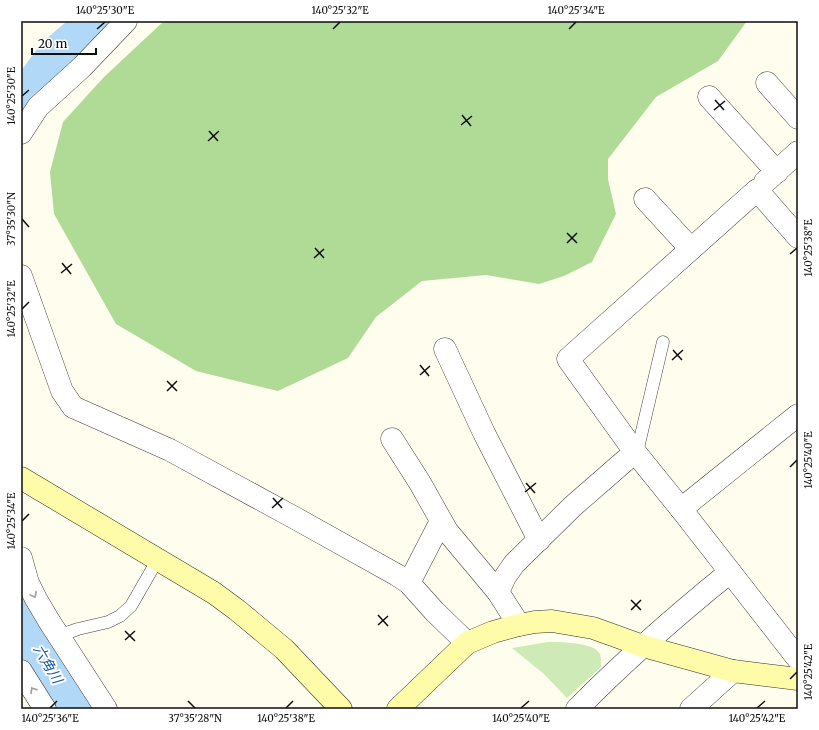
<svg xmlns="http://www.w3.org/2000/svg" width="819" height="730" font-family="Merriweather,'Noto Sans JP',serif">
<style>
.green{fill:#cdeab7}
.forest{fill:#b0db96}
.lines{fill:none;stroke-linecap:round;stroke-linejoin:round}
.river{stroke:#b2d8f7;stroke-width:39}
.lane-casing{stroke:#404040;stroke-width:13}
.street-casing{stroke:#404040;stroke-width:23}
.secondary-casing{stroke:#2f2f2f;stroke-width:23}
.lane{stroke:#fff;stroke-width:12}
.street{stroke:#fff;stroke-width:22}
.secondary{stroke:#fffca9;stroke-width:22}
.oneway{stroke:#9e9e9e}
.ticks{fill:none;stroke:#0d0d0d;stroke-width:1.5}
.labels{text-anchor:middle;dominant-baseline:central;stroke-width:4;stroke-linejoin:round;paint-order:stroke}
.water-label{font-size:14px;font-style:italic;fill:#1559a1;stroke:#fff}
.neatline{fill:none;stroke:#0d0d0d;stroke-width:1.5}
.ticks-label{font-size:10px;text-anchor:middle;fill:#0d0d0d}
</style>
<rect width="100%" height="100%" fill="#fffdee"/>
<g class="green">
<path d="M 21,558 L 106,709 L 45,709 L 21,671 Z"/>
<path d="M 548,642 C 559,642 595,642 600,654 C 601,657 601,663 601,667 L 567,698 L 544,674 L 512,648 Z"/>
</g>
<path class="forest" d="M 164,21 L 747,21 L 718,61 L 656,97 L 608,159 L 608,179 L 616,214 L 592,262 L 564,276 L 539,284 L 486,275 L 422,281 L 376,317 L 348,358 L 278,391 L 196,371 L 116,324 L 54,214 L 50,172 L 63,122 L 104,77 Z"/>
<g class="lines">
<g class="river">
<path d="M 21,104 L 56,56 L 97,21"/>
<path d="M 21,619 L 75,709"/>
</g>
<defs>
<g id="lane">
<path d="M 635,452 L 638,448 L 663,342"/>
<path d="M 58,636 L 78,629 L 108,622 L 120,616 L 131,606 L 158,559"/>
</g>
<g id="street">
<path d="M 767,83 L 798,118"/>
<path d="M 709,97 L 777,172"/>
<path d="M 21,133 L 38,107 L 82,67 L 126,21"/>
<path d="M 765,182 L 798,152"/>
<path d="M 645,199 L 691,249"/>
<path d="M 798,237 L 757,190 L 568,359 L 635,452 L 681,509 L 798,415"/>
<path d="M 21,276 L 62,391 L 73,407 L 170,450 L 295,518 L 397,575 L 409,583 L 435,612 L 467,643"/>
<path d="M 445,349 L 484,433 L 539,540"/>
<path d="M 392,439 L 420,483 L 447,531 L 498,592"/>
<path d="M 681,509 L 798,659"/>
<path d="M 21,558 L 28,583 L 36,599 L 49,621 L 106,709"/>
<path d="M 409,583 L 441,521"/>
<path d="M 519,625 L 498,592 L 505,577 L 514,564 L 573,506 L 635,452"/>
<path d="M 21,671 L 45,709"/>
<path d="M 577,709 C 625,660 677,615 730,572"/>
<path d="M 691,709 L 733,671"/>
</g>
<g id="secondary">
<path d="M 21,478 L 214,593 L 237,610 L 284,649 L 341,709"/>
<path d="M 398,709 L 467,643 L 493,632 L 519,625 L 535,622 L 552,621 L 593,628 L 643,646 L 733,671 L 798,679"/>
</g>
</defs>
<use href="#lane" class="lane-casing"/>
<use href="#street" class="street-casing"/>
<use href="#secondary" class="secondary-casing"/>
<use href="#lane" class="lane"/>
<use href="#street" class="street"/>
<use href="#secondary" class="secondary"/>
</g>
<defs><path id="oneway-chevron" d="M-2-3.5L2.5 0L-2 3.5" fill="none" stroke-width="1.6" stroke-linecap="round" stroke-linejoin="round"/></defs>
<g class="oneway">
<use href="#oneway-chevron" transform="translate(34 595) rotate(62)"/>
<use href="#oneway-chevron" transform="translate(33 690) rotate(-122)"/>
</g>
<path class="ticks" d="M 97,29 L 105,22M 333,29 L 340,22M 569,29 L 576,22M 22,96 L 29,90M 715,100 L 724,110M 714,110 L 725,101M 462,115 L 471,126M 461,125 L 472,116M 209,131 L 218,141M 208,141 L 219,131M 22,219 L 29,227M 567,233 L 577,243M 567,243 L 577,233M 315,248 L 324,258M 790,254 L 797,248M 314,258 L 324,249M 62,263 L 71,274M 61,273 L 72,264M 22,309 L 29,302M 673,350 L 682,360M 672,360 L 683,350M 420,365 L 429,376M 420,375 L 430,366M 167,381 L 177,391M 167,391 L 177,381M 790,467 L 797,460M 526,483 L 535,493M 525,492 L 536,483M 273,498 L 282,508M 272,508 L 283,498M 22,521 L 29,514M 631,600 L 641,610M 631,610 L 641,600M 378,615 L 388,626M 378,625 L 388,616M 125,631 L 135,641M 125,640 L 135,631M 790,679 L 797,672M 188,701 L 195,708M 50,708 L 57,701M 286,708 L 293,701M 521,708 L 529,701M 757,708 L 765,701"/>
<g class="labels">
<g class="water-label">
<text transform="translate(48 664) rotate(59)">六角川</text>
</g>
</g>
<rect width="819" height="730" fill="none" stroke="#ffffff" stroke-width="44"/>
<path d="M32 48v6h64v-6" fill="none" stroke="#0d0d0d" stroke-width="2"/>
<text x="38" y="48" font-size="12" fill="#0d0d0d" stroke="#ffffff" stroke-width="3" paint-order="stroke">20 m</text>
<rect x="22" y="22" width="775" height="686" class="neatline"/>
<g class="ticks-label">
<text x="105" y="14">140°25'30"E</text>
<text x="340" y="14">140°25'32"E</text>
<text x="576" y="14">140°25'34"E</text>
<text transform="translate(11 96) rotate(-90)" y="4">140°25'30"E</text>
<text transform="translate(11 219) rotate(-90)" y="4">37°35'30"N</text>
<text transform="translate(808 248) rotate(-90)" y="4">140°25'38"E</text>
<text transform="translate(11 309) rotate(-90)" y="4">140°25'32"E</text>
<text transform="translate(808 460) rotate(-90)" y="4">140°25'40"E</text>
<text transform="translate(11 521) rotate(-90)" y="4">140°25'34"E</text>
<text transform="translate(808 672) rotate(-90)" y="4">140°25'42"E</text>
<text x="50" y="722">140°25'36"E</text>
<text x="195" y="722">37°35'28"N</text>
<text x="286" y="722">140°25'38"E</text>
<text x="521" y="722">140°25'40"E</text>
<text x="757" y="722">140°25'42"E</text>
</g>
</svg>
